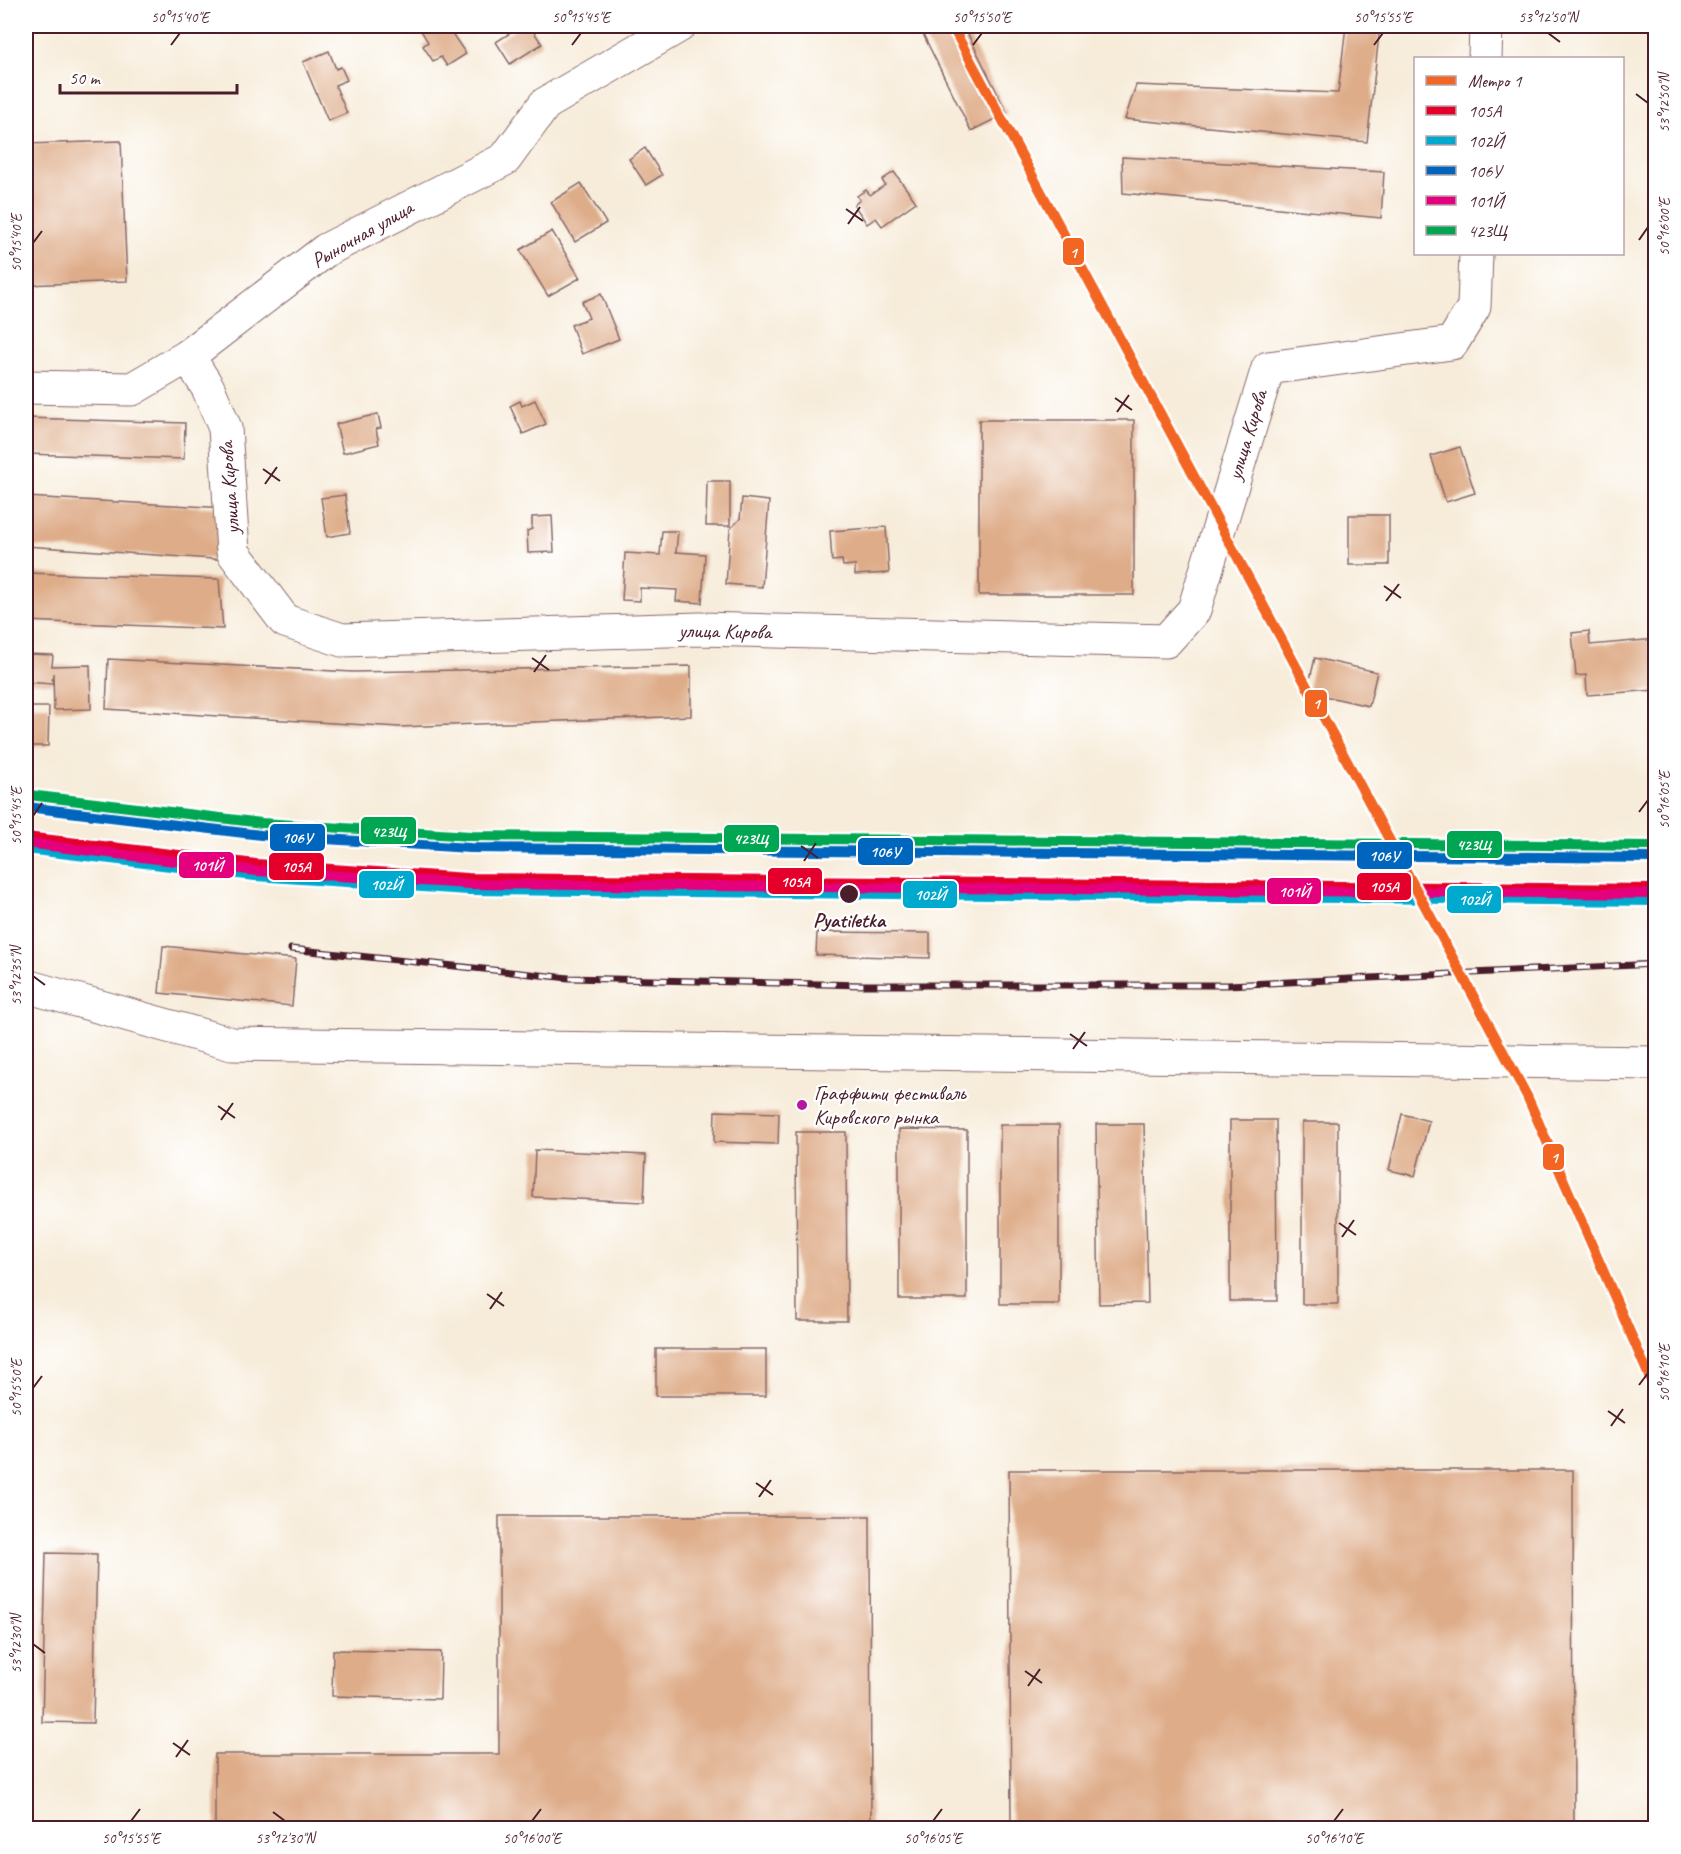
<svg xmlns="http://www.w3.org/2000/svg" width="1681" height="1854" font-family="Caveat,sans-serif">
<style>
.building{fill:#deac88}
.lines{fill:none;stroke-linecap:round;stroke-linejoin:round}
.minor-casing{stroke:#876768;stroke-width:35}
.minor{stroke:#fff;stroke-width:33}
.rail-casing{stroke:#4a1f2b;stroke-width:7}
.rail{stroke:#fff;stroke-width:4.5;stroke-dasharray:14;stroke-linecap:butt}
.rail-1-casing{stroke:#fff;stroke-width:15}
.rail-2-casing{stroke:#fff;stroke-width:15}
.rail-3-casing{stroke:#fff;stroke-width:15}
.rail-4-casing{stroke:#fff;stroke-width:15}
.rail-5-casing{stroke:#fff;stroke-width:15}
.rail-1{stroke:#e4002b;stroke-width:10}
.rail-2{stroke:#00a9ce;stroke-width:10}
.rail-3{stroke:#0065bd;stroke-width:10}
.rail-4{stroke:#e5007d;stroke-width:10}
.rail-5{stroke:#00a651;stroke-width:10}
.metro-1-casing{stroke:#fff;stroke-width:15}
.metro-1{stroke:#f26522;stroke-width:10}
.ticks{fill:none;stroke:#4a1f2b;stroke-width:2}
.stop-dot{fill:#4a1f2b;stroke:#fff;stroke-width:2}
.poi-dot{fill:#b5179e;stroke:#fff;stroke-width:2}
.labels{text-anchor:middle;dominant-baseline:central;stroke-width:4.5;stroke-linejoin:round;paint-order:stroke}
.street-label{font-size:21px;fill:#4a1f2b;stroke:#fff}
.stop-label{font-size:21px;font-weight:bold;fill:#4a1f2b;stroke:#fff}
.poi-label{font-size:21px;fill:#4a1f2b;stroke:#fff;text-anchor:start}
.line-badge{stroke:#fff;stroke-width:2}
.badge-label{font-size:16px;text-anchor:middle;font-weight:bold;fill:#fff}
.neatline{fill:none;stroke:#4a1f2b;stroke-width:2}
.ticks-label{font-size:15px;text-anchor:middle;fill:#4a1f2b}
</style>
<rect width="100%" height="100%" fill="#fff"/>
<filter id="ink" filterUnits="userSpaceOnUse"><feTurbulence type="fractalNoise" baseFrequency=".0167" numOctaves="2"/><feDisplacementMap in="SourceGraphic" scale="12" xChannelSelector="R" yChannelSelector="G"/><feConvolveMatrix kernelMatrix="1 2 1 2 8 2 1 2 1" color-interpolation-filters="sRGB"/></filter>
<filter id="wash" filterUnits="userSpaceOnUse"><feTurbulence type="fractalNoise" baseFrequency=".008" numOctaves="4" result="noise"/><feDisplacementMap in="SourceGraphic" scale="24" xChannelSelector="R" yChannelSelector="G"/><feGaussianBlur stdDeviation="1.35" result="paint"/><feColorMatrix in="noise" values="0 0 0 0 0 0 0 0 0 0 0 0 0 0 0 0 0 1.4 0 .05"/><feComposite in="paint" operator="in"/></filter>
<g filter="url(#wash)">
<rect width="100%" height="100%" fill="#f7ecda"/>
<g id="blocks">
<g class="building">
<path d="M 425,26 L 447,26 L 466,54 L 447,66 L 441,57 L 433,61 L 423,46 L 428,42 L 420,29 Z"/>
<path d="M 521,26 L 530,26 L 542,44 L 510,64 L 496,42 Z"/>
<path d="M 919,26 L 964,26 L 1007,113 L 971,131 Z"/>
<path d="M 1346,26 L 1380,26 L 1367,142 L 1125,119 L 1136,85 L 1338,93 Z"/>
<path d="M 329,51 L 336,69 L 341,67 L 347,80 L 335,85 L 347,113 L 328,121 L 303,62 Z"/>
<path d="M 121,141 L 127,281 L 26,285 L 26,144 Z"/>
<path d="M 645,148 L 662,175 L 646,185 L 629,159 Z"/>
<path d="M 1122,157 L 1384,172 L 1381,218 L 1123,193 Z"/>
<path d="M 894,172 L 916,202 L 882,226 L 876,218 L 867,224 L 854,205 L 860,200 L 857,196 L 866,190 L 870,195 L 885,185 L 882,180 Z"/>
<path d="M 581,183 L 606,223 L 575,242 L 551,202 Z"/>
<path d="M 552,231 L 580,278 L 548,296 L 520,250 Z"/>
<path d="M 601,294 L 619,339 L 582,354 L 571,325 L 589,318 L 582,302 Z"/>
<path d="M 535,400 L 546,424 L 523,434 L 510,406 L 520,401 L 522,406 Z"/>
<path d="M 378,414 L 381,428 L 376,429 L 379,444 L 343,453 L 336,424 Z"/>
<path d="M 26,418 L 185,423 L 184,459 L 26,454 Z"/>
<rect x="979" y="420" width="155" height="175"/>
<path d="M 1460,447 L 1475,493 L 1446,502 L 1431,456 Z"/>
<path d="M 707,481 L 730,481 L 730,526 L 706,526 Z"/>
<path d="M 345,495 L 350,533 L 327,537 L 321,498 Z"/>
<path d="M 26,497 L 227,508 L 227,560 L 26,546 Z"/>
<path d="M 742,498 L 769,501 L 762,587 L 726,584 L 730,529 L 740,519 Z"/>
<rect x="1349" y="515" width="40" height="50"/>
<path d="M 552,516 L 554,552 L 528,553 L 527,531 L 532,529 L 532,517 Z"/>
<path d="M 886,527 L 889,573 L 855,575 L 855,565 L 843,566 L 842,560 L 832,561 L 830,531 Z"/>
<path d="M 662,531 L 678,531 L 676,552 L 705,554 L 702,603 L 676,601 L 677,590 L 640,588 L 640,601 L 622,600 L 625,553 L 660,555 Z"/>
<path d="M 26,573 L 219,579 L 223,629 L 26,621 Z"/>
<path d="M 1589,631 L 1590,645 L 1656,639 L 1656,690 L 1587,695 L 1586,675 L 1576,676 L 1572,633 Z"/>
<path d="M 26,654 L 53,655 L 52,666 L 90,665 L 91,709 L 54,710 L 53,673 L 52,684 L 26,682 Z"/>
<path d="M 1315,658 L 1377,672 L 1369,706 L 1307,692 Z"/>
<path d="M 108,659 L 353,672 L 691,666 L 691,716 L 399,727 L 106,709 Z"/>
<path d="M 26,707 L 49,707 L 48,746 L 26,746 Z"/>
<path d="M 817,932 L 930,933 L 930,958 L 816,955 Z"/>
<path d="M 163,946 L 296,959 L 292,1006 L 159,993 Z"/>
<path d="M 715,1111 L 779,1113 L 778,1144 L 714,1142 Z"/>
<path d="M 1402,1114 L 1429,1121 L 1415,1176 L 1389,1170 Z"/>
<path d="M 1230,1120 L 1276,1120 L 1277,1301 L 1230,1301 Z"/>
<rect x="1302" y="1122" width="36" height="182"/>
<path d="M 1096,1124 L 1144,1124 L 1148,1303 L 1099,1304 Z"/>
<rect x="1000" y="1125" width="59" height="179"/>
<path d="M 899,1129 L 967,1130 L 967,1299 L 899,1299 Z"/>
<path d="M 796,1132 L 846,1132 L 847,1321 L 797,1321 Z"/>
<path d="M 535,1150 L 646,1155 L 644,1202 L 533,1197 Z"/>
<rect x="656" y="1349" width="110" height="47"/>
<path d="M 1009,1470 L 1573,1470 L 1574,1828 L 1011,1828 Z"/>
<path d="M 499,1516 L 870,1516 L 871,1828 L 215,1828 L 215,1754 L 499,1754 Z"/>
<path d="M 46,1553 L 97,1554 L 93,1723 L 42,1722 Z"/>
<path d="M 333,1650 L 441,1652 L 440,1699 L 332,1696 Z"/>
</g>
</g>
</g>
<g filter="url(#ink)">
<use href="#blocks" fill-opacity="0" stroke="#876768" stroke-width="1.5"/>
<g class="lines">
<defs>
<g id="minor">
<path d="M 1485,58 L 1486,26"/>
<path d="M 188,356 L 208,388 L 225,428 L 233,552 L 285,621 L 342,640 L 700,629 L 1166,641 L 1194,610 L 1268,368 L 1452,343 L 1474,307 L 1476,254"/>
<path d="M 26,387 L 132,389 L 188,356 L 326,250 L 505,159 L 545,104 L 679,26"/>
<path d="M 26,986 L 232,1044 L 1656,1063"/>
</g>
</defs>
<use href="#minor" class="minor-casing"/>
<use href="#minor" class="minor"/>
<defs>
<path id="rail" d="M 291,949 L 569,978 L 864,985 L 1228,985 L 1656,964"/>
</defs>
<use href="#rail" class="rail-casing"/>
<use href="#rail" class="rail"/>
<defs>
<path id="rail-1" d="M 26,837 L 256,864 L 468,878 L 1656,889"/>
<path id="rail-2" d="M 26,849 L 255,876 L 468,890 L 1656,901"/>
<path id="rail-3" d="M 27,807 L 261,835 L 470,848 L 1656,858"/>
<path id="rail-4" d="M 26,843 L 257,871 L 470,884 L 1656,894"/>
<path id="rail-5" d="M 29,795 L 262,823 L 471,836 L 1656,846"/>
</defs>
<use href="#rail-1" class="rail-1-casing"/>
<use href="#rail-2" class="rail-2-casing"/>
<use href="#rail-3" class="rail-3-casing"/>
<use href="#rail-4" class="rail-4-casing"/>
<use href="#rail-5" class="rail-5-casing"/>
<use href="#rail-1" class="rail-1"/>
<use href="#rail-2" class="rail-2"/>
<use href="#rail-3" class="rail-3"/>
<use href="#rail-4" class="rail-4"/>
<use href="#rail-5" class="rail-5"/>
<defs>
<path id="metro-1" d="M 952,26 L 1527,1096 L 1656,1392"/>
</defs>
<use href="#metro-1" class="metro-1-casing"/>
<use href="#metro-1" class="metro-1"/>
</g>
</g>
<path class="ticks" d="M 1548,33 L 1560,42M 171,45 L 180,33M 572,45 L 581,33M 973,45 L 982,33M 1374,45 L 1383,33M 1636,94 L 1648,103M 846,209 L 863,221M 848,224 L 860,207M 1639,240 L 1648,227M 33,243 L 42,231M 1115,398 L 1132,410M 1117,412 L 1129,395M 263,469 L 280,481M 265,484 L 277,467M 1384,586 L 1401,598M 1386,601 L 1399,584M 532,658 L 549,670M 534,672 L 546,655M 1639,812 L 1648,800M 33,816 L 42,803M 801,846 L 818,858M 804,861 L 816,843M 33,976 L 45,985M 1070,1034 L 1087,1046M 1073,1049 L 1085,1032M 218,1106 L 235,1118M 221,1120 L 233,1103M 1339,1223 L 1356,1235M 1342,1237 L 1354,1220M 487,1294 L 504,1306M 490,1309 L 502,1292M 1639,1385 L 1648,1373M 33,1388 L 42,1376M 1608,1411 L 1625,1423M 1611,1426 L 1623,1409M 756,1483 L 773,1495M 759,1497 L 771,1480M 33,1644 L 45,1653M 1025,1671 L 1042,1683M 1028,1686 L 1040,1669M 173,1743 L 190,1755M 176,1757 L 188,1740M 273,1812 L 285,1821M 131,1821 L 140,1809M 532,1821 L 541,1809M 933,1821 L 942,1809M 1334,1821 L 1343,1809"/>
<circle class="stop-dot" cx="849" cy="894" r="10"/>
<circle class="poi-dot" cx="802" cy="1105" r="6"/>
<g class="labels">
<g class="street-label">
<text transform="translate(362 234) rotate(-30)">Рыночная улица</text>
<text transform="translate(1247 435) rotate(-73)">улица Кирова</text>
<text transform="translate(229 488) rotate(-94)">улица Кирова</text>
<text transform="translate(725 631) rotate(1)">улица Кирова</text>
</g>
<g class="stop-label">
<text x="849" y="920">Pyatiletka</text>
</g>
<g class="poi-label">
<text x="814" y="1093">Граффити фестиваль<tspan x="814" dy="24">Кировского рынка</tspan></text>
</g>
</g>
<g class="line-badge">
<rect x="1062" y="237" width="23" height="29" rx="6" fill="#f26522"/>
<rect x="1304" y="689" width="24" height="29" rx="6" fill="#f26522"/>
<rect x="360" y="816" width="57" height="29" rx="6" fill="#00a651"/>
<rect x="269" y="823" width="57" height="29" rx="6" fill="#0065bd"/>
<rect x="723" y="824" width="57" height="29" rx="6" fill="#00a651"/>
<rect x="1446" y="830" width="57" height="29" rx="6" fill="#00a651"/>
<rect x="857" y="837" width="57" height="29" rx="6" fill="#0065bd"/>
<rect x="1356" y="841" width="57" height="29" rx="6" fill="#0065bd"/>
<rect x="178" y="851" width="57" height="28" rx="6" fill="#e5007d"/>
<rect x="268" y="852" width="57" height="29" rx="6" fill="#e4002b"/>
<rect x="767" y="867" width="56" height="28" rx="6" fill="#e4002b"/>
<rect x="358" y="870" width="57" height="29" rx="6" fill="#00a9ce"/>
<rect x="1356" y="872" width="56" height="29" rx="6" fill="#e4002b"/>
<rect x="1266" y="877" width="56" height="28" rx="6" fill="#e5007d"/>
<rect x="902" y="880" width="56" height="29" rx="6" fill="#00a9ce"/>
<rect x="1446" y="885" width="56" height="29" rx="6" fill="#00a9ce"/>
<rect x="1542" y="1143" width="23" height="28" rx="6" fill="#f26522"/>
</g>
<g class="badge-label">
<text x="1073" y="258">1</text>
<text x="1316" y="709">1</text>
<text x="389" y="837">423Щ</text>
<text x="297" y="843">106У</text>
<text x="751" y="844">423Щ</text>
<text x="1474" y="850">423Щ</text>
<text x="885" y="857">106У</text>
<text x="1384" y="861">106У</text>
<text x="207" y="871">101Й</text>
<text x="296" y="872">105А</text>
<text x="795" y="887">105А</text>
<text x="386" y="890">102Й</text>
<text x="1384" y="892">105А</text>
<text x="1294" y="897">101Й</text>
<text x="930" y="900">102Й</text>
<text x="1474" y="905">102Й</text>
<text x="1554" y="1163">1</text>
</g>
<rect width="1681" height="1854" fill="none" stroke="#fff" stroke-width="66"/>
<rect x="1414" y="57" width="210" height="198" fill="#ffffff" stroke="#b7a5aa" stroke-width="1.5"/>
<rect x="1426" y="76" width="30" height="9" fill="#f26522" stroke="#b7a5aa" stroke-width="1.5"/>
<text x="1468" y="87" font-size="18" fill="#4a1f2b">Метро 1</text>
<rect x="1426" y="106" width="30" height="9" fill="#e4002b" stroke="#b7a5aa" stroke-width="1.5"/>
<text x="1468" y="117" font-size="18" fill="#4a1f2b">105А</text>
<rect x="1426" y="136" width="30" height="9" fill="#00a9ce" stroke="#b7a5aa" stroke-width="1.5"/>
<text x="1468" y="147" font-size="18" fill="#4a1f2b">102Й</text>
<rect x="1426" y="166" width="30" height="9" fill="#0065bd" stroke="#b7a5aa" stroke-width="1.5"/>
<text x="1468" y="177" font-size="18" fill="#4a1f2b">106У</text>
<rect x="1426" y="196" width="30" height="9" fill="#e5007d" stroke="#b7a5aa" stroke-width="1.5"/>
<text x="1468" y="207" font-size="18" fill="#4a1f2b">101Й</text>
<rect x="1426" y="226" width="30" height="9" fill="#00a651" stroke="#b7a5aa" stroke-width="1.5"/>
<text x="1468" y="237" font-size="18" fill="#4a1f2b">423Щ</text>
<path d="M60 84v9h177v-9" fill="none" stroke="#4a1f2b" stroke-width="3"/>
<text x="69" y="84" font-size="18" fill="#4a1f2b" stroke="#ffffff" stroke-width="4.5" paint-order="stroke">50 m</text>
<rect x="33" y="33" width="1615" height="1788" class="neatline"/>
<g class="ticks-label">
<text x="180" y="22">50°15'40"E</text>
<text x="581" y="22">50°15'45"E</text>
<text x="982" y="22">50°15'50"E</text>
<text x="1383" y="22">50°15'55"E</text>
<text x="1548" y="22">53°12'50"N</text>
<text transform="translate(1664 103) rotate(-90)" y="5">53°12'50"N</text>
<text transform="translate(1664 227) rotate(-90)" y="5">50°16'00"E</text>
<text transform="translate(16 243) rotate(-90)" y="5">50°15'40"E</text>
<text transform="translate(1664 800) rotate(-90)" y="5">50°16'05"E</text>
<text transform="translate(16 816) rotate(-90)" y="5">50°15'45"E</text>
<text transform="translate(16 976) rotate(-90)" y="5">53°12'35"N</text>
<text transform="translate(1664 1373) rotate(-90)" y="5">50°16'10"E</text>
<text transform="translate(16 1388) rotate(-90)" y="5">50°15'50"E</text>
<text transform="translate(16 1644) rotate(-90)" y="5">53°12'30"N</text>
<text x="131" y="1843">50°15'55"E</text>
<text x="285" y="1843">53°12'30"N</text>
<text x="532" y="1843">50°16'00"E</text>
<text x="933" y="1843">50°16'05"E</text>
<text x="1334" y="1843">50°16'10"E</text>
</g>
</svg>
